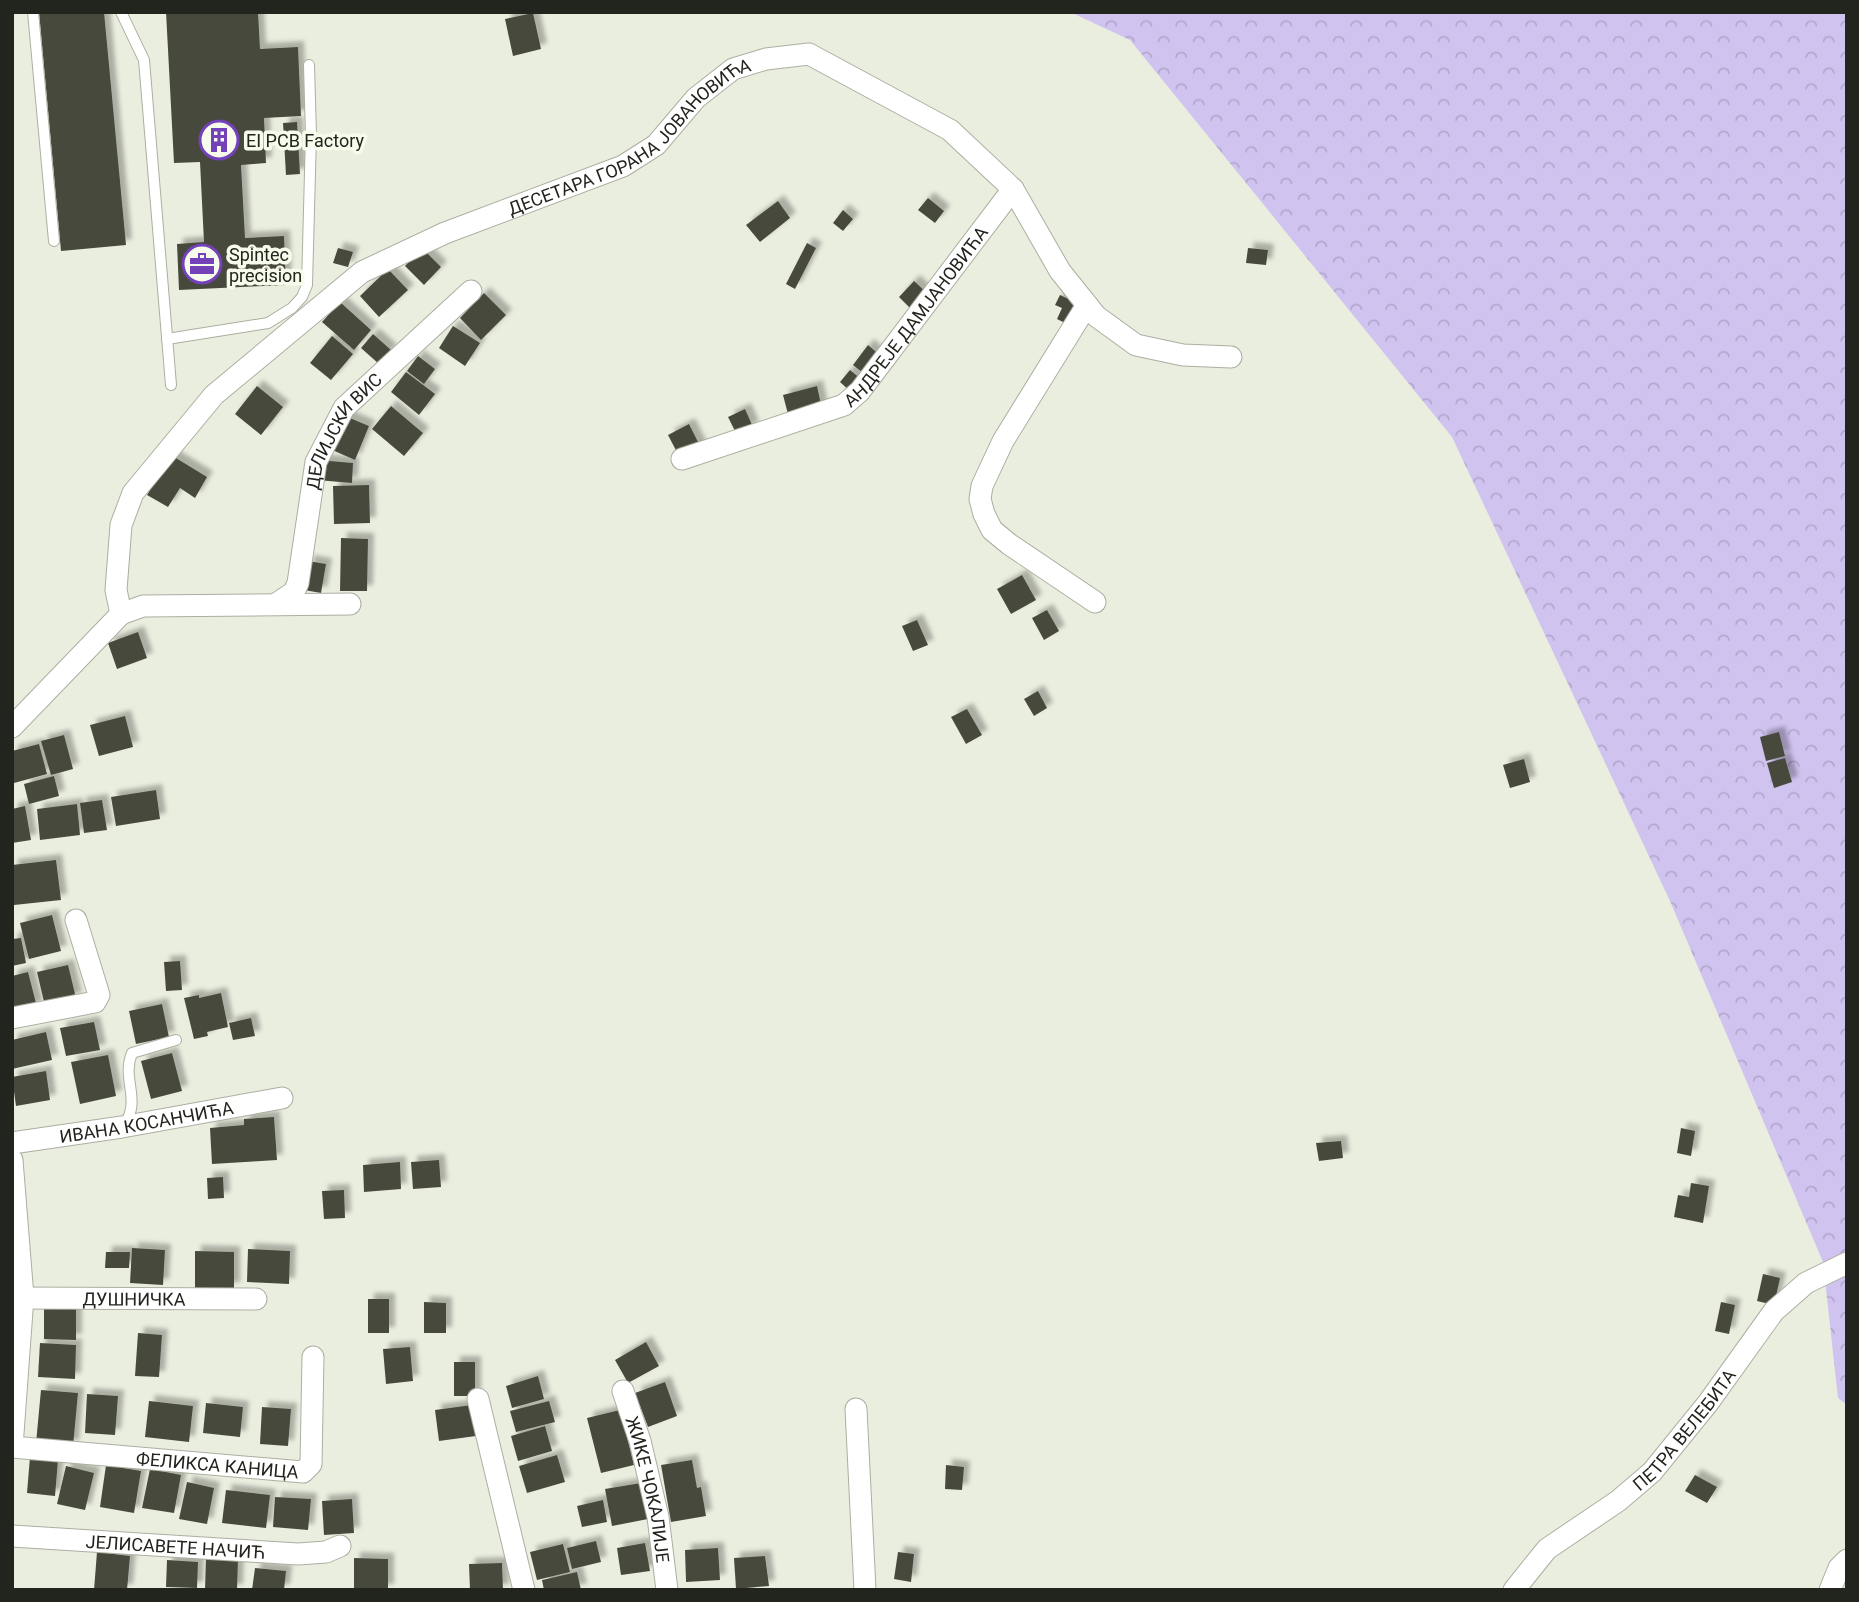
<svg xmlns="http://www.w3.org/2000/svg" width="1859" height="1602" font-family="Roboto,sans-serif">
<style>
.forest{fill:url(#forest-crowns)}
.building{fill:#474a3e;filter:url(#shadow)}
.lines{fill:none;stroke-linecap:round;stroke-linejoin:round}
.service-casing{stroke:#abafa1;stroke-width:12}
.minor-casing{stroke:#abafa1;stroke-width:23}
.service{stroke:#fff;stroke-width:10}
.minor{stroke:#fff;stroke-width:21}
.labels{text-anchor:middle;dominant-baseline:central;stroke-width:7;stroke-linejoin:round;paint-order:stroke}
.street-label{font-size:18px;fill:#22241e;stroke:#f7fbec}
.poi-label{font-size:18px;fill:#22241e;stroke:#f7fbec;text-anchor:start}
</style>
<defs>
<pattern id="forest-crowns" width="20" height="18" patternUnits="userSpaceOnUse" patternTransform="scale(1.75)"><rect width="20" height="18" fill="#d1c3f0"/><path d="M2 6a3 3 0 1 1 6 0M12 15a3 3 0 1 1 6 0" fill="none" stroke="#b3a7cd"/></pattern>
<filter id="shadow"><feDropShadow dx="6" dy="-6" stdDeviation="2" flood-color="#0004"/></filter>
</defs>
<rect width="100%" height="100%" fill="#eaeedf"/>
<path class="forest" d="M 1070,12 L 1847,12 L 1847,1405 L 1838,1398 L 1823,1262 L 1670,901 L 1452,437 L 1130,40 Z"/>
<g class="building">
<path d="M 39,12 L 104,12 L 126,245 L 61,251 Z"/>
<path d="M 166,12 L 258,12 L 260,49 L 298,47 L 301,116 L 264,118 L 266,163 L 241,165 L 245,238 L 284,236 L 286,285 L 179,290 L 177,244 L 204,242 L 200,162 L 174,163 Z"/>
<path d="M 533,13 L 541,49 L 513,56 L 505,19 Z"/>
<path d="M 297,122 L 300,174 L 286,175 L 283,123 Z"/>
<path d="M 928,198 L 944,211 L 935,223 L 918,210 Z"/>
<path d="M 778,201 L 790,218 L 760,242 L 746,225 Z"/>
<path d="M 843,210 L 853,219 L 843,231 L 833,223 Z"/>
<path d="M 807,243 L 816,248 L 795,289 L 786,284 Z"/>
<path d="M 338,248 L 353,252 L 348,267 L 333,263 Z"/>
<path d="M 422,248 L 441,267 L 424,285 L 405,266 Z"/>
<path d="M 1248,248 L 1268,250 L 1266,265 L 1246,263 Z"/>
<path d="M 388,269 L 408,290 L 379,317 L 360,296 Z"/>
<path d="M 914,281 L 927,293 L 912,310 L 899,297 Z"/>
<path d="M 484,293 L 506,315 L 481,340 L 460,318 Z"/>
<path d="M 1060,295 L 1077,303 L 1067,324 L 1057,319 L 1062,308 L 1055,305 Z"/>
<path d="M 340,302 L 371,330 L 354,350 L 322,322 Z"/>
<path d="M 453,326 L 480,343 L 465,366 L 439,348 Z"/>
<path d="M 373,334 L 391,350 L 379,364 L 361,348 Z"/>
<path d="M 332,336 L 353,354 L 331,380 L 310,363 Z"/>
<path d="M 868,345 L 882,357 L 867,376 L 853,365 Z"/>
<path d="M 418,356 L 435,369 L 424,384 L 407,371 Z"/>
<path d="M 850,370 L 862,380 L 852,393 L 840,382 Z"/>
<path d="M 406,372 L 435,394 L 419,415 L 391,392 Z"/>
<path d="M 257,386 L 283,407 L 261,435 L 235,414 Z"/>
<path d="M 817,386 L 822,409 L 789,418 L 783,395 Z"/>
<path d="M 391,406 L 423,433 L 404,456 L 372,429 Z"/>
<path d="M 745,409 L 753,427 L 737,435 L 728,417 Z"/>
<path d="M 345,416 L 369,426 L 355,460 L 330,449 Z"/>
<path d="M 689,424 L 701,448 L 680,458 L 668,435 Z"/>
<path d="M 171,455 L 207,477 L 195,498 L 180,488 L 168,507 L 147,495 Z"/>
<path d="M 318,460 L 353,463 L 352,483 L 317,480 Z"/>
<path d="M 369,485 L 370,523 L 334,524 L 333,486 Z"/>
<path d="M 341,538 L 368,539 L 367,591 L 340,591 Z"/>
<path d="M 308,561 L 326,564 L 321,593 L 304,590 Z"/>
<path d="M 1022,575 L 1036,600 L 1011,614 L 997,589 Z"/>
<path d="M 1047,610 L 1059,631 L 1044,640 L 1032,618 Z"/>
<path d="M 917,620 L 928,645 L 913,651 L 902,626 Z"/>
<path d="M 138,632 L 147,658 L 117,669 L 108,643 Z"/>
<path d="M 1038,691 L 1047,708 L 1034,716 L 1024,699 Z"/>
<path d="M 967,709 L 982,735 L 966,744 L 951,717 Z"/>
<path d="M 125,716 L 133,747 L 99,756 L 90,725 Z"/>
<path d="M 1779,732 L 1785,756 L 1766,761 L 1760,737 Z"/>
<path d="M 64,735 L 73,769 L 51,775 L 41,741 Z"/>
<path d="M 39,744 L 47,774 L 14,783 L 12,751 Z"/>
<path d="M 1785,758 L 1792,782 L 1774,788 L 1767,763 Z"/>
<path d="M 1524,759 L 1530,782 L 1510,788 L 1503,765 Z"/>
<path d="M 54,776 L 59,796 L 29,804 L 24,784 Z"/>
<path d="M 156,790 L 160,819 L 116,826 L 111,797 Z"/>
<path d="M 102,800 L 107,830 L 84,833 L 80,803 Z"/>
<path d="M 77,804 L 80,835 L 40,840 L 37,809 Z"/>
<path d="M 25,806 L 31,840 L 12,843 L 12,809 Z"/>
<path d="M 56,860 L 61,900 L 14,905 L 12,865 Z"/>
<path d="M 52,915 L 61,951 L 29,959 L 20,923 Z"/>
<path d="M 21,938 L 26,963 L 12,966 L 12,939 Z"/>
<path d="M 180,961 L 182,990 L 166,991 L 164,962 Z"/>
<path d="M 68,965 L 76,998 L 45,1006 L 37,972 Z"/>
<path d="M 28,972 L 37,1007 L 12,1013 L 12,976 Z"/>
<path d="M 221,993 L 228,1027 L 207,1032 L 208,1036 L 194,1039 L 184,998 L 199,995 L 199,998 Z"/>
<path d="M 162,1004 L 169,1037 L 136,1044 L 129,1011 Z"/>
<path d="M 251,1018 L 255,1036 L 233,1040 L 229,1023 Z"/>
<path d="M 94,1022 L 100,1050 L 66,1056 L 60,1028 Z"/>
<path d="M 46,1032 L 52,1060 L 12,1069 L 12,1040 Z"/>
<path d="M 172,1053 L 182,1091 L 151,1099 L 141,1061 Z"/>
<path d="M 108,1055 L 116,1096 L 80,1104 L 71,1062 Z"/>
<path d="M 46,1071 L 50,1100 L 16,1106 L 12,1077 Z"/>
<path d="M 274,1117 L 277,1160 L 212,1164 L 210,1128 L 244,1125 L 244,1119 Z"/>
<path d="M 1681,1128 L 1695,1131 L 1691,1156 L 1677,1153 Z"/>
<path d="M 1341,1141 L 1343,1158 L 1319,1161 L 1316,1143 Z"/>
<path d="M 439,1160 L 441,1187 L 413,1189 L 411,1162 Z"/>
<path d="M 400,1162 L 401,1189 L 364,1192 L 363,1165 Z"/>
<path d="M 223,1177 L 224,1198 L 208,1199 L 207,1178 Z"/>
<path d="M 1691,1183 L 1709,1186 L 1703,1223 L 1674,1217 L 1678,1195 L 1689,1197 Z"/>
<path d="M 344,1190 L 345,1218 L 324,1219 L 322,1191 Z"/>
<path d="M 132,1248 L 165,1250 L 163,1285 L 130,1283 Z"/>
<path d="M 248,1249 L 290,1251 L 289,1284 L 247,1282 Z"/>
<path d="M 195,1251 L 234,1252 L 234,1288 L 195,1288 Z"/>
<path d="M 106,1252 L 130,1252 L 129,1268 L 105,1268 Z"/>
<path d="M 1763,1274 L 1780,1278 L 1774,1305 L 1757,1301 Z"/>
<rect x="368" y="1299" width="21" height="34"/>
<path d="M 424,1302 L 446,1303 L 446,1333 L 424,1333 Z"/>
<path d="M 1721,1302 L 1735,1305 L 1729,1334 L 1715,1331 Z"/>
<path d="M 44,1306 L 76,1307 L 76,1340 L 44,1339 Z"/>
<path d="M 138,1333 L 162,1335 L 159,1377 L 135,1376 Z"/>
<path d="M 646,1342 L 659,1366 L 628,1383 L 615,1360 Z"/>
<path d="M 40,1343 L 76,1345 L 75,1379 L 38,1377 Z"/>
<path d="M 410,1347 L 413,1381 L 386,1384 L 383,1349 Z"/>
<rect x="454" y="1362" width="21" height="34"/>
<path d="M 538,1376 L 544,1399 L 512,1408 L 506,1386 Z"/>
<path d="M 665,1382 L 677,1416 L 648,1427 L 635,1393 Z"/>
<path d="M 41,1390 L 78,1393 L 73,1446 L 36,1443 Z"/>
<path d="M 87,1394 L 118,1396 L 115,1435 L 85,1433 Z"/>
<path d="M 149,1401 L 193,1406 L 189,1442 L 145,1437 Z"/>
<path d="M 549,1401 L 555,1422 L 516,1432 L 510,1411 Z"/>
<path d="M 206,1403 L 243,1407 L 240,1437 L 203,1433 Z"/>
<path d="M 472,1405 L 476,1436 L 439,1441 L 435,1410 Z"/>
<path d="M 262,1407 L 291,1409 L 288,1446 L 260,1444 Z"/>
<path d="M 620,1410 L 634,1465 L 601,1473 L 587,1418 Z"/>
<path d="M 545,1426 L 552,1451 L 518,1461 L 511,1436 Z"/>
<path d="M 557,1455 L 565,1482 L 527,1493 L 519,1466 Z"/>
<path d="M 30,1457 L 58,1460 L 55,1496 L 27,1493 Z"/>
<path d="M 692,1460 L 697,1488 L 701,1487 L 706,1516 L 671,1522 L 661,1465 Z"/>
<path d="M 106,1465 L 141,1471 L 134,1513 L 100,1507 Z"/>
<path d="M 946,1465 L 964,1467 L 962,1490 L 945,1489 Z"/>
<path d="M 66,1466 L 94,1473 L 85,1510 L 57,1504 Z"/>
<path d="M 150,1469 L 181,1475 L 174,1513 L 142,1508 Z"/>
<path d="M 1695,1475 L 1717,1487 L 1707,1503 L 1685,1491 Z"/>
<path d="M 187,1482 L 214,1488 L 207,1524 L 179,1519 Z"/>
<path d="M 641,1483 L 648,1519 L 612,1526 L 605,1489 Z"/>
<path d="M 226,1490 L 270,1495 L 266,1528 L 222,1523 Z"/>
<path d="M 275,1497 L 311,1499 L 308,1530 L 273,1527 Z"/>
<path d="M 352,1499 L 354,1533 L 324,1535 L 322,1501 Z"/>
<path d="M 603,1500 L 607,1522 L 582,1527 L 577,1506 Z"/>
<path d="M 596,1541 L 601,1562 L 572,1569 L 567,1548 Z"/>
<path d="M 645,1543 L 650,1571 L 621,1575 L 617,1548 Z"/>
<path d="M 563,1544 L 570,1572 L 537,1580 L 530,1552 Z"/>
<path d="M 718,1548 L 720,1580 L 686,1582 L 685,1550 Z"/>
<path d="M 97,1552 L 130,1556 L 127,1590 L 94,1590 Z"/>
<path d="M 898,1552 L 914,1554 L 911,1582 L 894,1579 Z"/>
<path d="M 765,1556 L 769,1586 L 736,1589 L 734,1558 Z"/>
<path d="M 206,1557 L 238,1558 L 237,1590 L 205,1590 Z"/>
<path d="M 354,1558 L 388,1559 L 388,1590 L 354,1590 Z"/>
<path d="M 167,1560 L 198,1562 L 197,1588 L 166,1587 Z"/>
<path d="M 502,1563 L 503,1590 L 470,1590 L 469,1564 Z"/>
<path d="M 255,1568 L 286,1571 L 284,1590 L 252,1590 Z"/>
<path d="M 577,1572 L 581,1590 L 544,1590 L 542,1580 Z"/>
</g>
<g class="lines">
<defs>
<g id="service">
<path d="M 33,12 L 54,241"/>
<path d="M 121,12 L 144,60 L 171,385"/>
<path d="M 167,339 L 268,323 L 292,308 L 302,297 L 307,285 L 311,135 L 309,65"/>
<path d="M 124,1125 C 142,1100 121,1079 132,1053 L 176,1040"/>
</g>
<g id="minor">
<path d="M 1087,305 L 1003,441 L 982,486 L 980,499 L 984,514 L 992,530 L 1009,544 L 1095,602"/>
<path id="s1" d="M 682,459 L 844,405 L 860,391 L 1013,189"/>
<path id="s2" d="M 276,604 L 294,592 L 298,583 L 316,462 L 344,408 L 471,291"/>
<path id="s3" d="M 121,614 L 116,590 L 121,525 L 133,493 L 214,395 L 362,272 L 445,233 L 623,166 L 656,145 L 696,98 L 733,69 L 766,59 L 809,54 L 950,130 L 1013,189 L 1060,271 L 1096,316 L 1136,345 L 1183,355 L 1231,357"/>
<path d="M 12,727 L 121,614 L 143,606 L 350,604"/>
<path d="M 12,1018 L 95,1002 L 99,995 L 76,920"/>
<path id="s4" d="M 12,1143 L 122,1127 L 282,1098"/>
<path id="s5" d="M 12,1160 L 23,1297 L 12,1447 L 303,1472 L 311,1464 L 313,1357"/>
<path id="s6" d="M 12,1298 L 256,1299"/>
<path id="s7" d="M 623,1391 L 640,1441 L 658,1517 L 667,1590"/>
<path d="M 478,1399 L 524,1590"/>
<path d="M 856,1409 L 865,1590"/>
<path id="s8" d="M 12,1536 L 298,1554 L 326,1552 L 340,1546"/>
<path id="s9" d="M 1514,1590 L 1547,1549 L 1618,1501 L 1652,1472 L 1708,1403 L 1774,1311 L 1806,1283 L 1847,1263"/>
<path d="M 1830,1590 L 1839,1568 L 1847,1560"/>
</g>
</defs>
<use href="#service" class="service-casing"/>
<use href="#minor" class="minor-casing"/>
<use href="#service" class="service"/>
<use href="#minor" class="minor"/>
</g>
<defs>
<symbol id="building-ring" viewBox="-11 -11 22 22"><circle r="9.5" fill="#f7fbec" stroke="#7341b8" stroke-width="1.5"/><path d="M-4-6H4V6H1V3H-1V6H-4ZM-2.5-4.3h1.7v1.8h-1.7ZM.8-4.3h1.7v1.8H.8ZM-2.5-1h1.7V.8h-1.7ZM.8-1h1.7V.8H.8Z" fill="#7341b8"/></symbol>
<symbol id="office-ring" viewBox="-11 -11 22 22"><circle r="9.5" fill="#f7fbec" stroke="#7341b8" stroke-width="1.5"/><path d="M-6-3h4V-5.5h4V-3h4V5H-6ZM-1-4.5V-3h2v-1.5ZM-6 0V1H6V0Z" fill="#7341b8"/></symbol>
</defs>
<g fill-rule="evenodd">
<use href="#building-ring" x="197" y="118" width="44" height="44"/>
<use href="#office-ring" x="180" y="242" width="44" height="44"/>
</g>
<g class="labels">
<g class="street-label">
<text stroke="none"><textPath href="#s3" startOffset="747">ДЕСЕТАРА ГОРАНА ЈОВАНОВИЋА</textPath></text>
<text stroke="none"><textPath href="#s1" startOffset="285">АНДРЕЈЕ ДАМЈАНОВИЋА</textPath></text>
<text stroke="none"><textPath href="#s2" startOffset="194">ДЕЛИЈСКИ ВИС</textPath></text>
<text stroke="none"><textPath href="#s4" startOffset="136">ИВАНА КОСАНЧИЋА</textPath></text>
<text stroke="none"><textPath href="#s6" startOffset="122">ДУШНИЧКА</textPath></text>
<text stroke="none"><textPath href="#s9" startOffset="236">ПЕТРА ВЕЛЕБИТА</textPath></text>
<text stroke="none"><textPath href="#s5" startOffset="494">ФЕЛИКСА КАНИЦА</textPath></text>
<text stroke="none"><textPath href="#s7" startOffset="102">ЖИКЕ ЧОКАЛИЈЕ</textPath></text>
<text stroke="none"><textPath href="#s8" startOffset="164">ЈЕЛИСАВЕТЕ НАЧИЋ</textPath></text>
</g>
<g class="poi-label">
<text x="246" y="140">EI PCB Factory</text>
<text x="229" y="254">Spintec<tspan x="229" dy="21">precision</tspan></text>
</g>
</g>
<rect width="1859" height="1602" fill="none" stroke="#22241e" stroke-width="28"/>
</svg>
